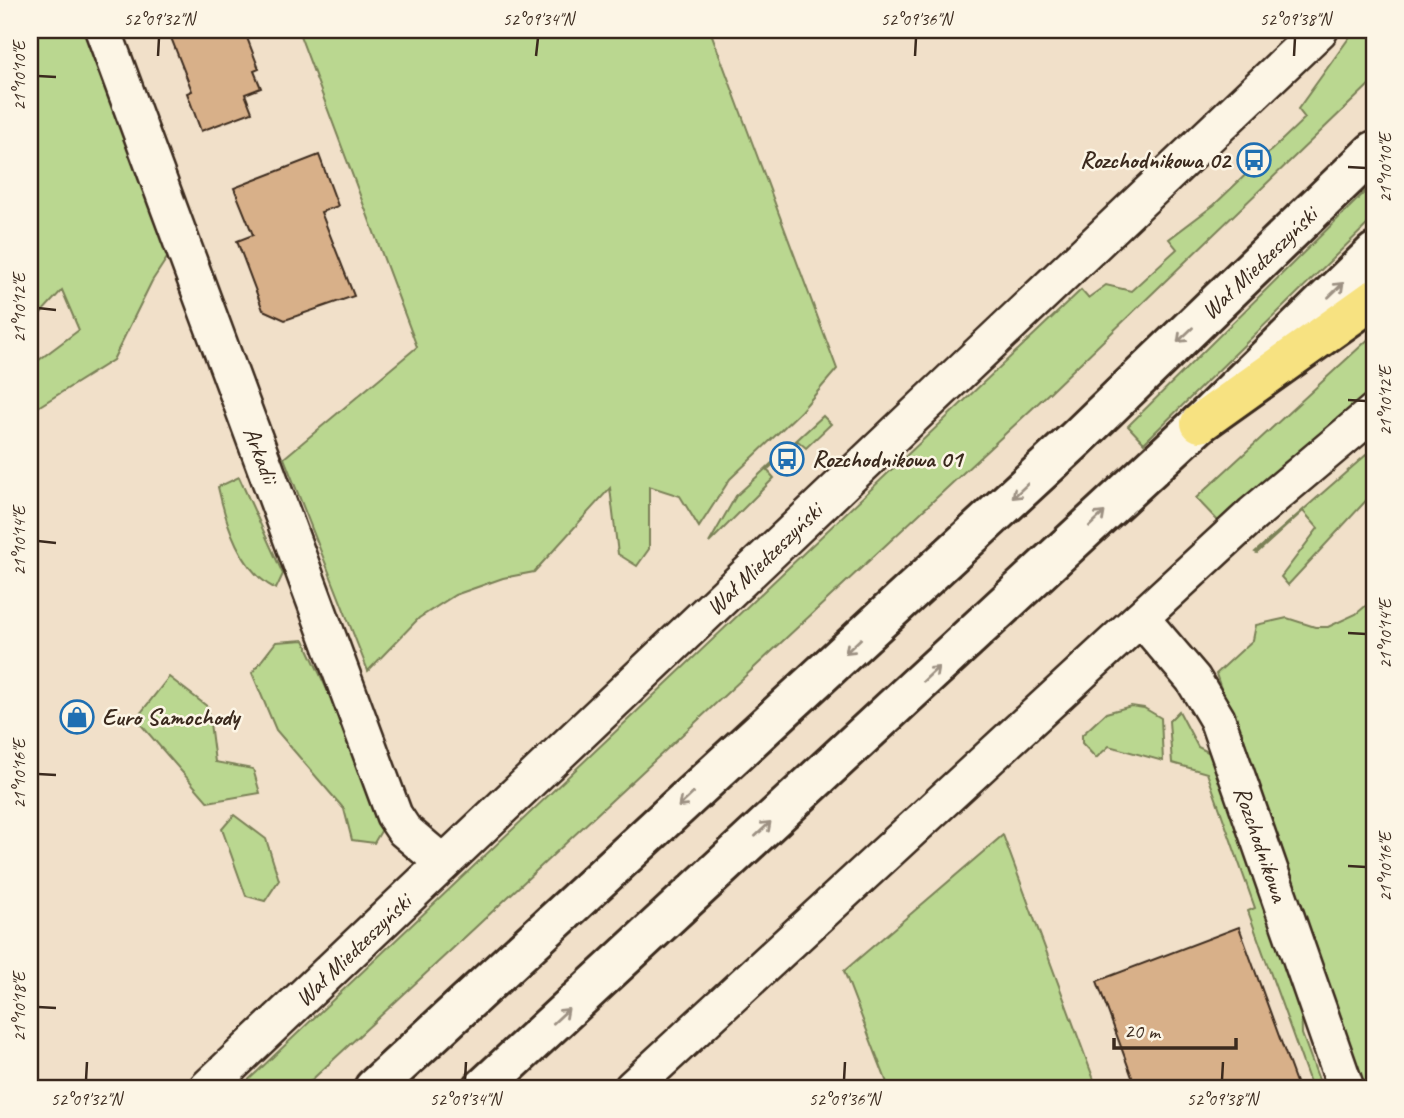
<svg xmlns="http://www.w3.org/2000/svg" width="1404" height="1118" font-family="Caveat,sans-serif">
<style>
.green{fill:#bad790;stroke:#7a8057;stroke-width:2}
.building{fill:#d8b089;stroke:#3b2a1e;stroke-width:2}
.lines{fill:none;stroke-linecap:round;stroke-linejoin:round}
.street-casing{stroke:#3b2a1e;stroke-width:40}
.secondary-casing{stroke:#3b2a1e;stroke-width:44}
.highway-casing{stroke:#3b2a1e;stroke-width:44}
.street{stroke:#fcf5e5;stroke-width:35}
.secondary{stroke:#fcf5e5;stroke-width:38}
.highway{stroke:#f7e281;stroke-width:38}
.oneway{stroke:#9c9082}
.ticks{fill:none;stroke:#3b2a1e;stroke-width:2.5}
.labels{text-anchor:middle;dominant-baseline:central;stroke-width:5;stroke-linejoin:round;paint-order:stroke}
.poi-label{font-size:24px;font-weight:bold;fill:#3b2a1e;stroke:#fcf5e5;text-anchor:start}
.street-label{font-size:24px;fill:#3b2a1e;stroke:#fcf5e5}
.neatline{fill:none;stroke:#3b2a1e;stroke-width:2.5}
.ticks-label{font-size:18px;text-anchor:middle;fill:#3b2a1e}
</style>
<rect width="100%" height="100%" fill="#f1e0c9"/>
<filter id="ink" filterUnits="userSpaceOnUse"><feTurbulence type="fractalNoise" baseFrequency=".0143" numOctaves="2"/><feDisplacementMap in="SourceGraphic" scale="14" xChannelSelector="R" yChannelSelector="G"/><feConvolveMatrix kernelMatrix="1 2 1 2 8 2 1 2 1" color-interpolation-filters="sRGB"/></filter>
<g filter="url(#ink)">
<g class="green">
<path d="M 30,30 L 88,30 L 171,252 L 152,281 L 113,360 L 30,412 L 30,371 L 39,360 L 79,330 L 62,290 L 30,325 Z"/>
<path d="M 298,30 L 710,30 L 837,369 L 801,411 L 730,479 L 699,527 L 680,496 L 649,486 L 649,549 L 637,566 L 618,554 L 610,488 L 534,572 L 503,578 L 455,595 L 419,618 L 368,671 L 284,458 L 417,347 Z"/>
<path d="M 1374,30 L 1374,80 L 1050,392 L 303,1088 L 240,1088 L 1081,290 L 1088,298 L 1106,285 L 1131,291 L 1177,249 L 1169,239 L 1214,205 L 1305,118 L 1298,109 L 1354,31 Z"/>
<path d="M 1374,183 L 1374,218 L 1144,443 L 1128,426 Z"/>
<path d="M 1374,334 L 1374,387 L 1219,522 L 1196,498 Z"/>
<path d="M 823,416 L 831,424 L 806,448 L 798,441 L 767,470 L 774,478 L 709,543 L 736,496 Z"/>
<path d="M 1374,448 L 1374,476 L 1368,479 L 1374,485 L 1374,492 L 1288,585 L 1281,577 L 1318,528 L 1303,511 L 1257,553 L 1255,552 Z"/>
<path d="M 239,477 L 283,574 L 276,589 C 240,571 226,523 218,487 Z"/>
<path d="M 1374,599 L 1374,1088 L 1365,1088 L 1279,858 L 1216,674 L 1253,640 L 1256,625 L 1287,618 L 1315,627 L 1328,627 L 1356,614 Z"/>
<path d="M 304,640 L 343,724 L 384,826 L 374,843 L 352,840 L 344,809 L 276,730 L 252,673 L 276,642 Z"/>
<path d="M 169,677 L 208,707 L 215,762 L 253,769 L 260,793 L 208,802 L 136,719 Z"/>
<path d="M 1131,706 L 1144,708 L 1161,718 L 1163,761 L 1109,746 L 1096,758 L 1082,743 L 1082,735 L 1106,713 Z"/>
<path d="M 1179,711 L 1198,747 L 1210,753 L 1235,810 L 1301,997 L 1302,1034 L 1322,1088 L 1312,1088 L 1248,911 L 1255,908 L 1207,773 L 1172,763 L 1169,721 Z"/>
<path d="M 234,815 L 266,839 L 279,880 L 265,901 L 246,896 L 222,829 Z"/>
<path d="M 1003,835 L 1097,1088 L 889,1088 L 844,971 Z"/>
</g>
<g class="building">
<path d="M 168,30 L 244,30 L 259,69 L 254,71 L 261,88 L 245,94 L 252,112 L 201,131 L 187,93 L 192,91 Z"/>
<path d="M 319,155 L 338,206 L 321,212 L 354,296 L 285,320 L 263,310 L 237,241 L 253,235 L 234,188 Z"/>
<path d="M 1239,927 L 1298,1088 L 1136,1088 L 1097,981 Z"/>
</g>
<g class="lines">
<defs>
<g id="street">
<path d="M 103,30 L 394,815 L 404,830 L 443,863"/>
<path d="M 1141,618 L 1193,679 L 1217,719 L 1346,1088"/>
<path d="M 207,1088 L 1320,30"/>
<path d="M 632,1088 L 1253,514 L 1374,412"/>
</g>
<g id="secondary">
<path d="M 374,1088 L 1075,440 L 1374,151"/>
<path d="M 483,1088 L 1200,423 L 1374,253"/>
</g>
<path id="highway" d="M 1200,423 L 1374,299"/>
</defs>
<use href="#street" class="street-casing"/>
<use href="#secondary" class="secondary-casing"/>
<use href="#highway" class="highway-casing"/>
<use href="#street" class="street"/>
<use href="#secondary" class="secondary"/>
<use href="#highway" class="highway"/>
</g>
<defs><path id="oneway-shaft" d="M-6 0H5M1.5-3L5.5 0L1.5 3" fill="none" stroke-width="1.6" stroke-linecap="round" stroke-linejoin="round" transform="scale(1.75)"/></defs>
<g class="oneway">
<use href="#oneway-shaft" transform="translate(1336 290) rotate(-44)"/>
<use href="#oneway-shaft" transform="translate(1185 335) rotate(136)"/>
<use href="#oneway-shaft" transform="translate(1020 491) rotate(137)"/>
<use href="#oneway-shaft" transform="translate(1097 519) rotate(-43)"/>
<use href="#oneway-shaft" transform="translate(853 646) rotate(137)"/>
<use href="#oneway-shaft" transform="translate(931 674) rotate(-43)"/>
<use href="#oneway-shaft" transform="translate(686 800) rotate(137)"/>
<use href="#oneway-shaft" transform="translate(763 829) rotate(-43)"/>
<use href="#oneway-shaft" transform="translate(561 1016) rotate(-43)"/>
</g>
</g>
<path class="ticks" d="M 158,56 L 159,38M 536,56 L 538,38M 915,56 L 916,38M 1294,56 L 1295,38M 38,76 L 56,77M 1348,167 L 1366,168M 38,308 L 56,310M 1348,400 L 1366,401M 38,541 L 56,543M 1348,633 L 1366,634M 38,774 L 56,775M 1348,866 L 1366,867M 38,1007 L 56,1008M 86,1080 L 87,1062M 465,1080 L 466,1062M 844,1080 L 845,1062M 1222,1080 L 1223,1062"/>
<defs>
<symbol id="bus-ring" viewBox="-11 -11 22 22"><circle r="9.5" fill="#fcf5e5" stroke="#1f6fb2" stroke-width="1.5"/><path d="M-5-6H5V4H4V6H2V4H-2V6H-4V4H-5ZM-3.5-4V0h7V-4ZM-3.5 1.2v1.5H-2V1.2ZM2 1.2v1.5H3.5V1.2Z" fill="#1f6fb2"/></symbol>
<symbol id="shop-ring" viewBox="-11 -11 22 22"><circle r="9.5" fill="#fcf5e5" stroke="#1f6fb2" stroke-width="1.5"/><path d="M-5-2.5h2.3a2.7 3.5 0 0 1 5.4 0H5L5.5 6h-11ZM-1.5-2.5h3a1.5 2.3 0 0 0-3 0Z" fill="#1f6fb2"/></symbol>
</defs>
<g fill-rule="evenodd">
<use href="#bus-ring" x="1235" y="141" width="38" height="38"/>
<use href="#bus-ring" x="768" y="440" width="38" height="38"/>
<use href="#shop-ring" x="58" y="698" width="38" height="38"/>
</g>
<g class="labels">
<g class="poi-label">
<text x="1230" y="160" text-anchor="end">Rozchodnikowa 02</text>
<text x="812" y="459">Rozchodnikowa 01</text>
<text x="102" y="717">Euro Samochody</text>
</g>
<g class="street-label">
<text transform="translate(1259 263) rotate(-44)">Wał Miedzeszyński</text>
<text transform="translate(261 455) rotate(69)">Arkadii</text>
<text transform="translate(764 559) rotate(-44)">Wał Miedzeszyński</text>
<text transform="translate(1261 844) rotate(71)">Rozchodnikowa</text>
<text transform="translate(353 950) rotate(-44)">Wał Miedzeszyński</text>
</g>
</g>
<rect width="1404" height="1118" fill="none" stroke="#fcf5e5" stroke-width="77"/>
<path d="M1114 1038v10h122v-10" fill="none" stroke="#3b2a1e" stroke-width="3.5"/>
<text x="1124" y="1038" font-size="21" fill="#3b2a1e" stroke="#fcf5e5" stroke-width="5" paint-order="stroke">20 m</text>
<rect x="38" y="38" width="1328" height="1042" class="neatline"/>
<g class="ticks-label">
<text x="159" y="25">52°09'32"N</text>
<text x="538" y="25">52°09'34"N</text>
<text x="916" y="25">52°09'36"N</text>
<text x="1295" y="25">52°09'38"N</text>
<text transform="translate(19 76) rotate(-90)" y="6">21°10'10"E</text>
<text transform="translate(1385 168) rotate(-90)" y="6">21°10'10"E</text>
<text transform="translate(19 308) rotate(-90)" y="6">21°10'12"E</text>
<text transform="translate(1385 401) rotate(-90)" y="6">21°10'12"E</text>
<text transform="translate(19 541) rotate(-90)" y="6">21°10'14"E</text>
<text transform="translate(1385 634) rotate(-90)" y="6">21°10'14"E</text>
<text transform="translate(19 774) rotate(-90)" y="6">21°10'16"E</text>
<text transform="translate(1385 867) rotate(-90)" y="6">21°10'16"E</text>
<text transform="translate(19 1007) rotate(-90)" y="6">21°10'18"E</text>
<text x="86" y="1105">52°09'32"N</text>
<text x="465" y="1105">52°09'34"N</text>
<text x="844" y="1105">52°09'36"N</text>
<text x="1222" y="1105">52°09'38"N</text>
</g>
</svg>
